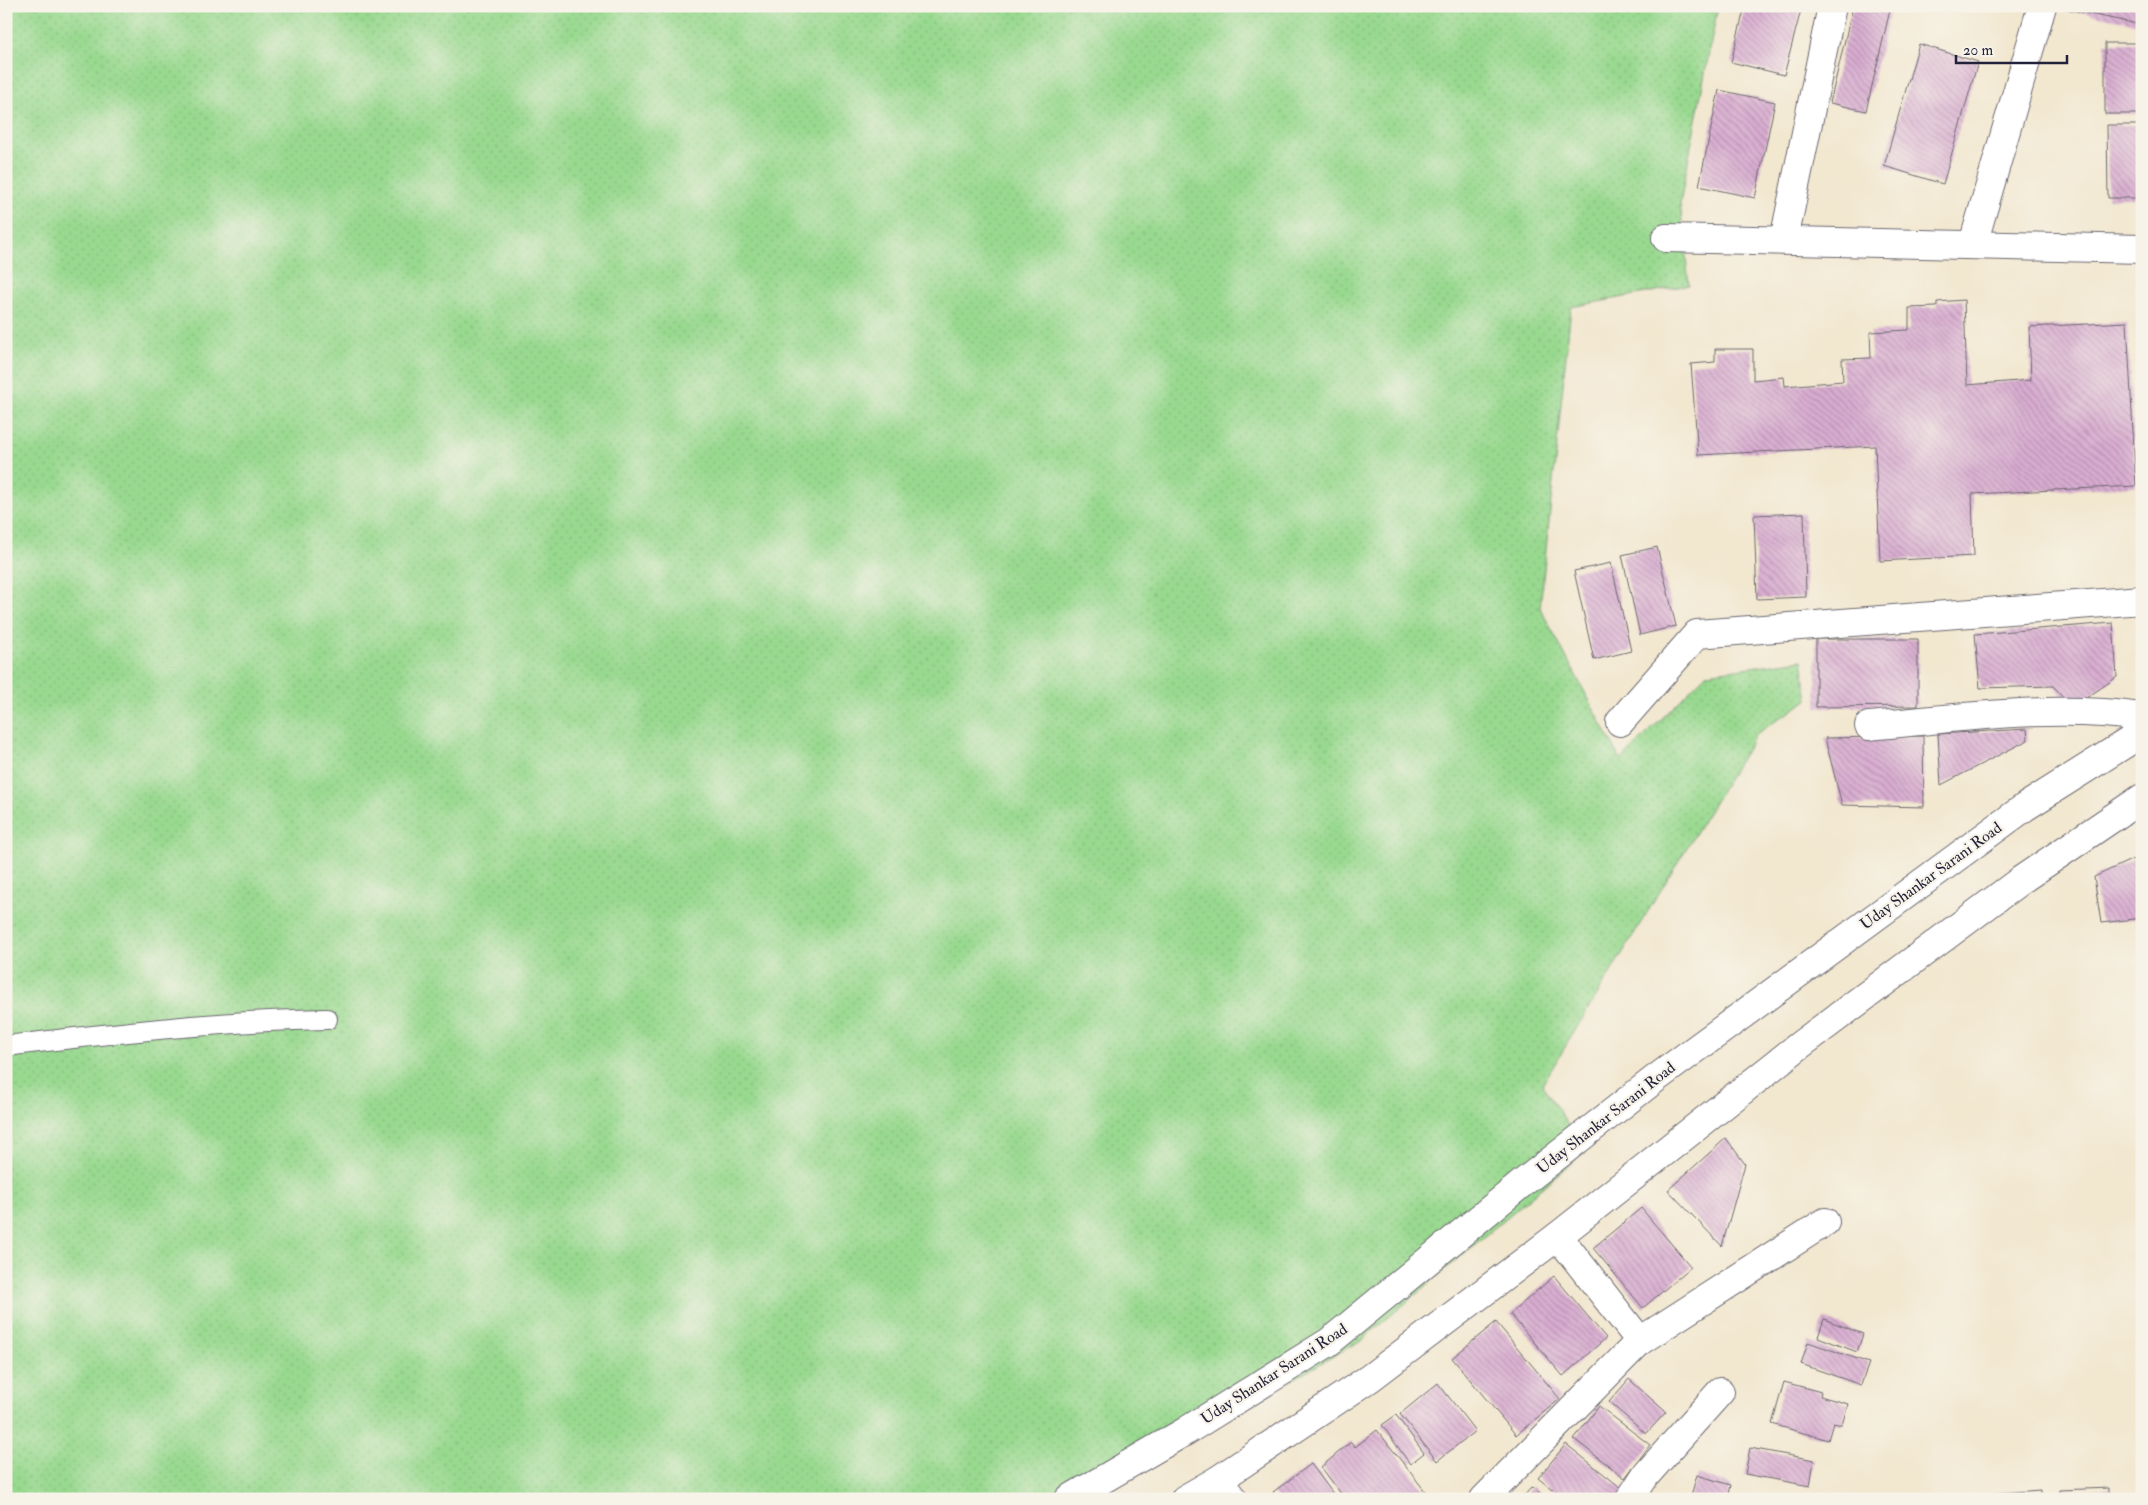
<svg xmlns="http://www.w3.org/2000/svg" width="2148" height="1505" font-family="'IM FELL Double Pica',serif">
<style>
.grass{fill:url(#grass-dots);stroke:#5d7e65}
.building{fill:url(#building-back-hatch)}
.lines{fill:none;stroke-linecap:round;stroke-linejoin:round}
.service-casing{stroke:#6b676f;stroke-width:22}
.minor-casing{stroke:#6b676f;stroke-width:30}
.tertiary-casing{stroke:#6b676f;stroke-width:30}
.service{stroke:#fff;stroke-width:20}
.minor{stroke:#fff;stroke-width:28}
.tertiary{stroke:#fff;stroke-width:28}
.labels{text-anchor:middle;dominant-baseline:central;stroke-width:4.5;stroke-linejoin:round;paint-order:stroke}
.street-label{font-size:16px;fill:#22223b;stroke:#f7f3e8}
</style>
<defs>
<pattern id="grass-dots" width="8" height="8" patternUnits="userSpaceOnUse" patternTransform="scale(1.25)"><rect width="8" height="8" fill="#98d98f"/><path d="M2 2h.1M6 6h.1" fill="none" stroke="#83ba7c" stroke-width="1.8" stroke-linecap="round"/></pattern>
<pattern id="building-back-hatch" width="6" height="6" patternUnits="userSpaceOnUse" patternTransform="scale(1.25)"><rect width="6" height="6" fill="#d9add1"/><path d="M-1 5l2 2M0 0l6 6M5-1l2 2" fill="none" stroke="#b08cab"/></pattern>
</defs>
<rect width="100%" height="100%" fill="#f7f3e8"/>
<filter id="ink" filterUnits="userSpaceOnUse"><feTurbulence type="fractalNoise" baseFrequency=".02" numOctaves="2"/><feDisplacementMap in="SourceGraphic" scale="10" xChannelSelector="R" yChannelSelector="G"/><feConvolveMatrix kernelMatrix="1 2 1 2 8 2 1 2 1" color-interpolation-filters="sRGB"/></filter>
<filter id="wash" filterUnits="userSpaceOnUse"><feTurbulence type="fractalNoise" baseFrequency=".0096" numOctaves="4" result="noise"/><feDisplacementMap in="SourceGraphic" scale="20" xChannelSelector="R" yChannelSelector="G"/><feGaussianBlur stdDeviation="1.12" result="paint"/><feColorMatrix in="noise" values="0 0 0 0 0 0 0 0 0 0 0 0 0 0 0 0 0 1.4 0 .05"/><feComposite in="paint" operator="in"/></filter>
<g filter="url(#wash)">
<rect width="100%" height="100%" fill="#f2e7cf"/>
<path class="grass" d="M 6,6 L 1718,6 L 1680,203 L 1689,285 L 1571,307 L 1540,608 L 1621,760 L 1707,673 L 1802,660 L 1808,700 L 1756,734 L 1542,1085 L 1585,1151 L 1363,1339 L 1085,1499 L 6,1499 Z"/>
<g id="blocks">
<g class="building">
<path d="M 1745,6 L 1802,6 L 1784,75 L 1731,62 Z"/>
<path d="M 1853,6 L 1891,6 L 1866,111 L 1830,103 Z"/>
<path d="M 2057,6 L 2142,6 L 2142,25 L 2057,7 Z"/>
<rect x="2105" y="43" width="37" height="71"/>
<path d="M 1919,44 L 1978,62 L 1943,184 L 1884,166 Z"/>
<path d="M 1719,90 L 1775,102 L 1755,198 L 1699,186 Z"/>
<path d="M 2107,125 L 2142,125 L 2142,198 L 2108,198 Z"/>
<path d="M 1964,300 L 1967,385 L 2031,380 L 2029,327 L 2127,322 L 2136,486 L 1972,494 L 1974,556 L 1880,561 L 1875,446 L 1698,455 L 1691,364 L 1715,362 L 1715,349 L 1753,349 L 1753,380 L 1784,377 L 1785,386 L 1843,381 L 1842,359 L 1871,358 L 1870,332 L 1909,330 L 1909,308 L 1937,307 L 1937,302 Z"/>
<path d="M 1804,513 L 1806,597 L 1757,599 L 1754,515 Z"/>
<path d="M 1657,547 L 1676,626 L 1640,635 L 1622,555 Z"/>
<path d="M 1611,563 L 1631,651 L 1594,660 L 1574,571 Z"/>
<path d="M 2113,623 L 2117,677 L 2073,707 L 2053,686 L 1980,688 L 1975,634 Z"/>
<path d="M 1816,639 L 1918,639 L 1918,706 L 1816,707 Z"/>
<path d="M 2027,729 L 2028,740 L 1941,785 L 1938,734 Z"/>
<path d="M 1923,736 L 1924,807 L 1842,805 L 1825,738 Z"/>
<path d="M 2142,855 L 2142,918 L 2101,923 L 2094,877 Z"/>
<path d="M 1726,1138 L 1745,1164 L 1722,1246 L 1668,1190 Z"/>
<path d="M 1641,1208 L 1691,1267 L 1643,1308 L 1593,1248 Z"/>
<path d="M 1554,1276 L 1606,1338 L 1563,1376 L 1510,1314 Z"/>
<path d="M 1824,1319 L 1863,1334 L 1857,1352 L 1818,1337 Z"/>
<path d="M 1496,1322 L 1560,1399 L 1516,1435 L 1452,1358 Z"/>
<path d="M 1808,1342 L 1869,1363 L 1861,1385 L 1801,1364 Z"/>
<path d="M 1629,1379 L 1666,1412 L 1646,1434 L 1609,1402 Z"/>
<path d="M 1784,1382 L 1821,1392 L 1820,1396 L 1848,1404 L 1842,1425 L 1833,1423 L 1828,1440 L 1772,1424 Z"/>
<path d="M 1438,1383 L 1475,1431 L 1437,1461 L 1400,1414 Z"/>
<path d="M 1599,1406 L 1650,1445 L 1625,1478 L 1574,1439 Z"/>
<path d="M 1396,1415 L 1424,1453 L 1410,1464 L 1382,1425 Z"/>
<path d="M 1377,1430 L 1425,1491 L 1416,1499 L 1345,1499 L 1321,1467 L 1351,1442 L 1355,1447 Z"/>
<path d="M 1566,1444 L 1625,1491 L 1619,1499 L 1564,1499 L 1538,1478 Z"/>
<path d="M 1750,1448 L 1814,1460 L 1810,1486 L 1745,1474 Z"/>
<path d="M 1311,1464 L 1337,1499 L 1278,1499 L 1273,1492 Z"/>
<path d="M 1697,1475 L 1731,1485 L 1728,1499 L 1690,1499 Z"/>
<path d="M 1532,1487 L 1545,1499 L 1521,1499 Z"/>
<path d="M 2109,1488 L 2109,1499 L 2060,1499 L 2059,1490 Z"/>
<path d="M 2040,1490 L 2040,1499 L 1988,1499 L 1988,1494 Z"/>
</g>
</g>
</g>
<g filter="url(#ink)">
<use href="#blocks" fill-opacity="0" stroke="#6b676f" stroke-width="1"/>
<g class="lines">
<defs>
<path id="service" d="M 6,1046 C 113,1033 220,1021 327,1019"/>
<g id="minor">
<path d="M 1666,238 L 2142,249"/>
<path d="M 1784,240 L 1832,6"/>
<path d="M 1973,244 L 2042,6"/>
<path d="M 1620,722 L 1697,634 L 2142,600"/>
<path d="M 1869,726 C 1959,718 2051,704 2142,717"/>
<path d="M 1640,1341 L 1825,1222"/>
<path d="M 1218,1480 L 1233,1499"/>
<path d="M 1484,1499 L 1640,1341 L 1558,1236"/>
<path d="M 1630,1499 L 1645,1476 L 1720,1392"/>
</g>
<g id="tertiary">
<path d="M 1069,1499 L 1186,1431 L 1329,1342 L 1520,1185 L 1655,1079 L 2025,807 L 2142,733"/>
<path d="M 1185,1499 L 1218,1480 L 1370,1378 L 1558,1236 L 1800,1045 L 2021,880 L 2142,798"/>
</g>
</defs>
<use href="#service" class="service-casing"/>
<use href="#minor" class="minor-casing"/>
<use href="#tertiary" class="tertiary-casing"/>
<use href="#service" class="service"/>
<use href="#minor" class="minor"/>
<use href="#tertiary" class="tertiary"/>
</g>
</g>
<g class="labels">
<g class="street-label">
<text transform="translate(1931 876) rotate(-36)">Uday Shankar Sarani Road</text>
<text transform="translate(1606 1118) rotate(-38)">Uday Shankar Sarani Road</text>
<text transform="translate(1274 1374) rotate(-33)">Uday Shankar Sarani Road</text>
</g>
</g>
<rect width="2148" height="1505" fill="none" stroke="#f7f3e8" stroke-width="25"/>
<path d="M1956 55v8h111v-8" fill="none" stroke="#22223b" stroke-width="2.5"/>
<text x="1963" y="55" font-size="15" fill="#22223b" stroke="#f7f3e8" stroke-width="4" paint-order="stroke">20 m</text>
</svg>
